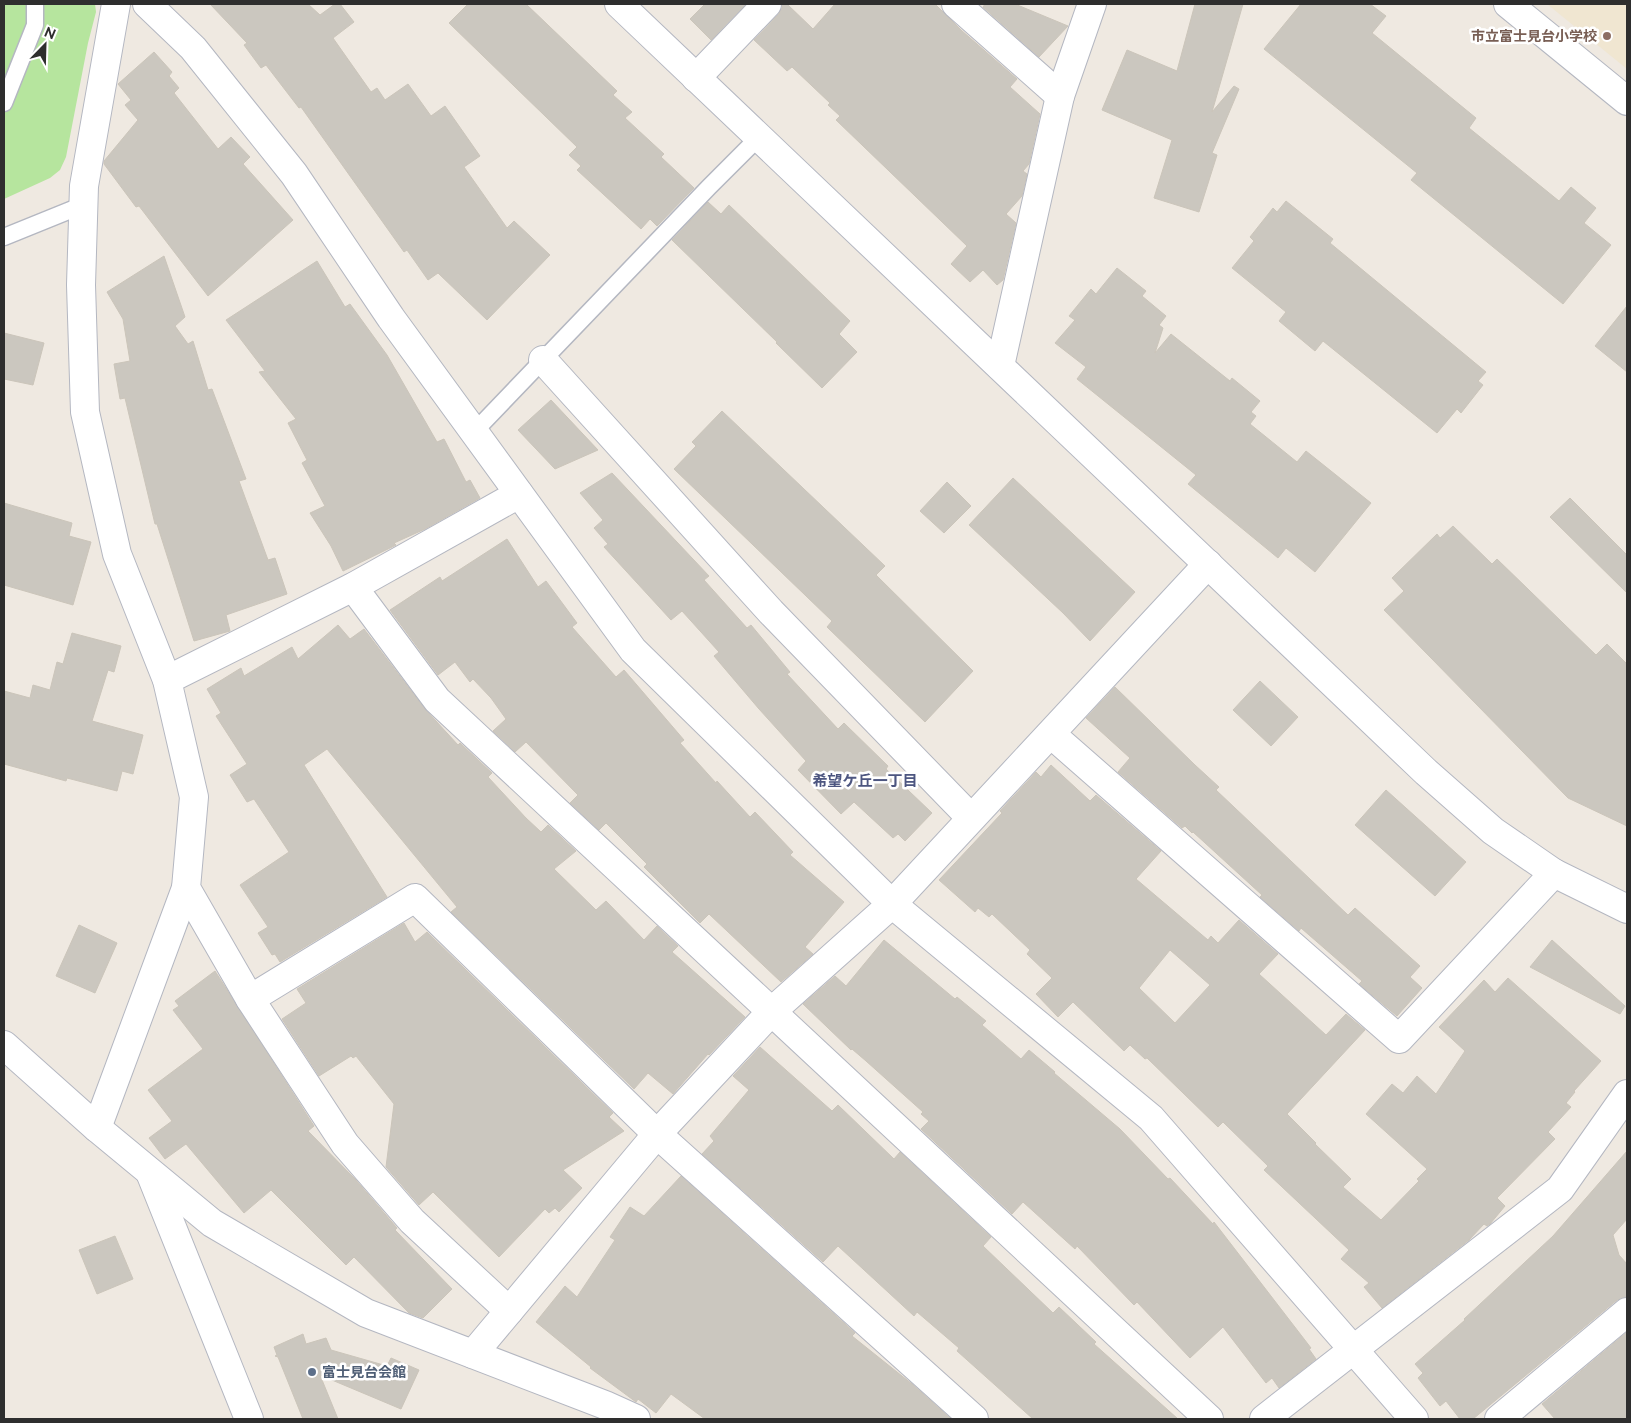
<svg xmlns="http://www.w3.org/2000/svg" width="1631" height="1423" font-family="Raleway,'Noto Sans JP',sans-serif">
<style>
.education{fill:#f0e6d1}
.green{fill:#b6e59e}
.building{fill:#cbc7bf;stroke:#cbc5ba;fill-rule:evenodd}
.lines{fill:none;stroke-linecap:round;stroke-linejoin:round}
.lane-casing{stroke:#b4b7c1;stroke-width:19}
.street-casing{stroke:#b4b7c1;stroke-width:30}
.secondary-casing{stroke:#b4b7c1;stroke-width:30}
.lane{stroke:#fff;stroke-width:16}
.street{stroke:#fff;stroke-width:28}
.secondary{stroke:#fff;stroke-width:28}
.education-dot{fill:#8d6e63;stroke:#fff;stroke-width:2}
.service-dot{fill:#5c6f8a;stroke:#fff;stroke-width:2}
.labels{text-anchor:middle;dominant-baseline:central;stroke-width:5;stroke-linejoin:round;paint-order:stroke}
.education-label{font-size:14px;font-weight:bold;fill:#785e54;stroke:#fff;text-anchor:end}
.service-label{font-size:14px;font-weight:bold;fill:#4e5e75;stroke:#fff;text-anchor:start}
.neighbourhood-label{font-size:15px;font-weight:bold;fill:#4d5680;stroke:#fff}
</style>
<rect width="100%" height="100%" fill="#efe9e1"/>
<path class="education" d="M 1547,4 L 1627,4 L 1627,69 Z"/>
<path class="green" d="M 4,4 L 95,4 L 96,12 L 88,43 L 66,157 L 60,170 L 50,178 L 4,199 Z"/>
<g class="building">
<path d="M 210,4 L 308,4 L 320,15 L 335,4 L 340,4 L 354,22 L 333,38 L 371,92 L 377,88 L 385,100 L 408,84 L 431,116 L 445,106 L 480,156 L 464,167 L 507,228 L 514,221 L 550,255 L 487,320 L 438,273 L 428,280 L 407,250 L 404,252 L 301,107 L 299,108 L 266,65 L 261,68 L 244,45 L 247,43 Z"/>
<path d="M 468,4 L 526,4 L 617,91 L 613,95 L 632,112 L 625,118 L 664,154 L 661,157 L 694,188 L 657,226 L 650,219 L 641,229 L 577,170 L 581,166 L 569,155 L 577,147 L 449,23 Z"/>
<path d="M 705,4 L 746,4 L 711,40 L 690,19 Z"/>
<path d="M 782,4 L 787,4 L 813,29 L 835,4 L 935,4 L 961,30 L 1017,79 L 1010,87 L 1040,114 L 1029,164 L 1023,171 L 1027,174 L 1022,196 L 1006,214 L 1016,223 L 1003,280 L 997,285 L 983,270 L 970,282 L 951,264 L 967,246 L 836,120 L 840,116 L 828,105 L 830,103 L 792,67 L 787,71 L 754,40 L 778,15 L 782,8 Z"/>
<path d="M 985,4 L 1015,4 L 1068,26 L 1039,57 L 983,7 Z"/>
<path d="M 1195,4 L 1243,4 L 1212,112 L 1234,86 L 1239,89 L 1212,153 L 1217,155 L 1199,212 L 1154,198 L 1172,140 L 1102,110 L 1127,50 L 1177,71 Z"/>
<path d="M 1301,4 L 1370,4 L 1386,16 L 1372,33 L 1476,118 L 1469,128 L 1559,201 L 1571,187 L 1596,208 L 1584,223 L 1611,245 L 1563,304 L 1411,180 L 1417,173 L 1264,49 Z"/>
<path d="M 154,52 L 172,72 L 169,76 L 179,88 L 174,93 L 218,149 L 231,137 L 250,157 L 243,164 L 293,220 L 208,296 L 139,206 L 136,207 L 104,164 L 104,161 L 138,120 L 125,105 L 131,100 L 118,84 Z"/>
<path d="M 1286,201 L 1333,239 L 1330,243 L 1486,372 L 1478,381 L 1483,385 L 1461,413 L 1457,409 L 1437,433 L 1323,341 L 1315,351 L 1279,321 L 1286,312 L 1232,268 L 1254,241 L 1250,237 L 1273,208 L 1277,212 Z"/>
<path d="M 708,202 L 721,214 L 729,205 L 850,321 L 839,334 L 857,352 L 822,388 L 776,343 L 777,342 L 672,240 Z"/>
<path d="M 164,256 L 185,317 L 175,326 L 188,344 L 193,341 L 208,390 L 212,389 L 246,479 L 239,481 L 268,560 L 275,558 L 287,594 L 226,615 L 230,631 L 194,641 L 157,524 L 155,524 L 125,398 L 120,399 L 114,364 L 130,361 L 123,319 L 107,292 Z"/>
<path d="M 317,261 L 345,307 L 350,304 L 387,355 L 437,442 L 444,439 L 466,482 L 470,480 L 480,498 L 425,529 L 394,543 L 396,545 L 392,547 L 343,571 L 331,546 L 310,513 L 325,506 L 302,463 L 307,460 L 288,423 L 296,419 L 259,372 L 265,371 L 226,320 Z"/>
<path d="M 1117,268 L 1146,291 L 1142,296 L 1166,316 L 1159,325 L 1163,328 L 1155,353 L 1171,334 L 1230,381 L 1232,378 L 1260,401 L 1251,412 L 1256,416 L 1250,424 L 1297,462 L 1306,451 L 1371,503 L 1315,572 L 1286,548 L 1278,558 L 1188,484 L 1196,475 L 1077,379 L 1086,367 L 1055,343 L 1075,320 L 1069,316 L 1091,289 L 1096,294 Z"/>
<path d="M 1627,306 L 1627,372 L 1595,346 Z"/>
<path d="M 4,333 L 44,343 L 33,385 L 4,379 Z"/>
<path d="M 551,400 L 598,450 L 555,469 L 518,430 Z"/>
<path d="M 722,411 L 885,566 L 876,575 L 973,671 L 925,722 L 827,627 L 832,621 L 674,469 L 696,446 L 692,442 Z"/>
<path d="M 612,473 L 709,576 L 704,580 L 747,628 L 751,625 L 790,672 L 787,674 L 838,729 L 844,723 L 888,766 L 886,769 L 932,813 L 905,841 L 898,834 L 893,838 L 854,802 L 841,814 L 798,770 L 806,761 L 759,709 L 714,656 L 719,652 L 682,611 L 671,620 L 604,547 L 608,544 L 594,528 L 603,520 L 580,493 Z"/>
<path d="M 1013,478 L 1135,592 L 1090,641 L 1063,613 L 969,525 Z"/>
<path d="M 947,482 L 971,506 L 944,533 L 920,511 Z"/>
<path d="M 1570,498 L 1627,555 L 1627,593 L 1550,517 Z"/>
<path d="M 4,503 L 72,523 L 69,536 L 91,542 L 73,605 L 4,585 Z"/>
<path d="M 1453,526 L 1492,564 L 1497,559 L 1596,655 L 1607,644 L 1627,664 L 1627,826 L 1568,798 L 1384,610 L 1404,591 L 1392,578 L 1437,534 L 1440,538 Z"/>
<path d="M 507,539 L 538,587 L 546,581 L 577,623 L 572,627 L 616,677 L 624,670 L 684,740 L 680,743 L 716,783 L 717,781 L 750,817 L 755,812 L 793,852 L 790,855 L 844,902 L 805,947 L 813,954 L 781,982 L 709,914 L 700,923 L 644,867 L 647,864 L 606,823 L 599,830 L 570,803 L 578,795 L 526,742 L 515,752 L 493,731 L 506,719 L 491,698 L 473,679 L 470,682 L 455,662 L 438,675 L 390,610 L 440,577 L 442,581 Z"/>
<path d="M 338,625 L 350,639 L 364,629 L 425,709 L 458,745 L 460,743 L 492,773 L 488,777 L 526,818 L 541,832 L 548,825 L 576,851 L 554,869 L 596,910 L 606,901 L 644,940 L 657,926 L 678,946 L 672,952 L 745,1017 L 709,1055 L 708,1054 L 673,1094 L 648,1073 L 634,1089 L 451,912 L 457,907 L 327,749 L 304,765 L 387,897 L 280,962 L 275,954 L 272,955 L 258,933 L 268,927 L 240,885 L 289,852 L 254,799 L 247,802 L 230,775 L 247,764 L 216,716 L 221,713 L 207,689 L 241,668 L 244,676 L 292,647 L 298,659 Z"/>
<path d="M 72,633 L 121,646 L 114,672 L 108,670 L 92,721 L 143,735 L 133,774 L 122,771 L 117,791 L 67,778 L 66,781 L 4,764 L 4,691 L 30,698 L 33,685 L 50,690 L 57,662 L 63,664 Z"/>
<path d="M 1260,681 L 1298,717 L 1271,746 L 1233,710 Z"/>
<path d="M 1115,687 L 1195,765 L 1219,787 L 1216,790 L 1348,915 L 1355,908 L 1420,966 L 1410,977 L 1422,988 L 1397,1016 L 1359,984 L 1362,981 L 1301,928 L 1299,931 L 1260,897 L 1262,895 L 1193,832 L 1192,833 L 1185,826 L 1182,828 L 1118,772 L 1130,758 L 1086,718 Z"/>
<path d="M 1051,765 L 1090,801 L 1096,795 L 1161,851 L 1136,879 L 1208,940 L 1211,936 L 1218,943 L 1239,920 L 1278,954 L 1259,974 L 1326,1035 L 1346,1014 L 1365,1030 L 1287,1114 L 1316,1143 L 1315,1144 L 1351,1179 L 1343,1187 L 1381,1220 L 1419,1181 L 1417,1179 L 1427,1169 L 1366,1114 L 1392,1084 L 1403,1093 L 1417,1076 L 1436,1094 L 1465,1051 L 1439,1027 L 1484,980 L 1495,992 L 1508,978 L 1601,1061 L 1574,1091 L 1575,1092 L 1566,1103 L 1571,1107 L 1548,1132 L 1555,1139 L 1497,1198 L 1505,1206 L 1490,1224 L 1487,1226 L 1484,1224 L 1469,1240 L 1382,1308 L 1364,1287 L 1369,1283 L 1341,1259 L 1349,1250 L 1264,1170 L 1268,1166 L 1223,1122 L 1218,1127 L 1147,1058 L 1145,1059 L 1130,1045 L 1124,1051 L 1073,1002 L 1058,1017 L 1036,994 L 1052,978 L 1027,954 L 1030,950 L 992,914 L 989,917 L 978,908 L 975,912 L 939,880 L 1002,813 L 1000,811 L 1036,772 L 1041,777 ZM 1170,950 L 1210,985 L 1175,1023 L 1139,988 Z"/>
<path d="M 1386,790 L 1466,862 L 1435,896 L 1355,825 Z"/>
<path d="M 404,923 L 415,942 L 427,932 L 613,1113 L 609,1117 L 624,1131 L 563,1170 L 582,1188 L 559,1212 L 555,1208 L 549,1213 L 545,1209 L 499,1257 L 433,1192 L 419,1205 L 386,1167 L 394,1104 L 356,1056 L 353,1058 L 351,1056 L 319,1076 L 282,1019 L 306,1003 L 297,989 Z"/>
<path d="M 79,925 L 117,943 L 95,993 L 56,976 Z"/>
<path d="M 884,940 L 943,989 L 955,999 L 957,997 L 986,1021 L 982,1025 L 1021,1059 L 1029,1050 L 1055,1072 L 1054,1073 L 1120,1129 L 1168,1179 L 1170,1178 L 1213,1224 L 1214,1222 L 1311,1348 L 1309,1349 L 1316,1359 L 1279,1388 L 1272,1378 L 1266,1383 L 1223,1327 L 1190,1358 L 1137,1302 L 1134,1305 L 1077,1246 L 1075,1249 L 1023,1202 L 1012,1214 L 921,1129 L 929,1121 L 921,1114 L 923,1112 L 866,1061 L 852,1049 L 851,1050 L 803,1004 L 835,976 L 846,986 Z"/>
<path d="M 1552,940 L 1625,1006 L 1620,1014 L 1530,967 Z"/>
<path d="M 215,971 L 314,1126 L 308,1131 L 355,1179 L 397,1228 L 395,1230 L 452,1289 L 423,1318 L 409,1313 L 354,1257 L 346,1265 L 271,1190 L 244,1213 L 186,1144 L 165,1159 L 149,1138 L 172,1121 L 148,1090 L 203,1049 L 173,1010 L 179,1006 L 175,1001 Z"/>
<path d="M 760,1047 L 832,1111 L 838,1105 L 894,1159 L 900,1152 L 991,1237 L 983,1246 L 1053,1313 L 1059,1307 L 1096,1342 L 1094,1344 L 1178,1419 L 1033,1419 L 957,1351 L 959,1348 L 917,1312 L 914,1316 L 838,1246 L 823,1262 L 702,1154 L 714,1141 L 710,1136 L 749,1090 L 733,1076 Z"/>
<path d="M 1627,1151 L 1627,1219 L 1613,1235 L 1619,1255 L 1627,1264 L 1627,1297 L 1617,1300 L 1473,1419 L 1460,1419 L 1446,1401 L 1440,1406 L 1418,1378 L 1423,1373 L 1415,1364 L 1465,1320 L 1464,1319 L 1553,1236 Z"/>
<path d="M 681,1176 L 855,1333 L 852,1336 L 912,1384 L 951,1419 L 705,1419 L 671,1394 L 656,1413 L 638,1399 L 636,1402 L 590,1368 L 591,1367 L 536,1322 L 565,1286 L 577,1297 L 615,1240 L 610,1237 L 630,1207 L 644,1216 Z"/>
<path d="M 115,1236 L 133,1279 L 97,1294 L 79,1250 Z"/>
<path d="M 1627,1332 L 1627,1419 L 1555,1419 L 1542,1404 Z"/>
<path d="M 303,1334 L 306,1344 L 326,1338 L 331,1350 L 387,1366 L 391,1358 L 419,1370 L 401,1409 L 320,1375 L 338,1419 L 303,1419 L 278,1357 L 275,1356 L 277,1355 L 274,1347 Z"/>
</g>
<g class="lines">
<defs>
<g id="lane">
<path d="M 4,103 L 35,25 L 35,4"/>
<path d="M 4,237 L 83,205"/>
<path d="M 474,432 L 709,187 L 758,138"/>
</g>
<g id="street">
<path d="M 116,4 L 84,186 L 81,285 L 85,412 L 117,554 L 167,680 L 194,797 L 186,888 L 250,999 L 345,1144 L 412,1221 L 509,1311"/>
<path d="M 147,4 L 193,48 L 294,174 L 391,318 L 633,650 L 892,904 L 1151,1118 L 1414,1419"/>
<path d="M 956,4 L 1060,96"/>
<path d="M 1508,4 L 1627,101"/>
<path d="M 696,78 L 767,4"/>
<path d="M 543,360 L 771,612 L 971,818"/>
<path d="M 1000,366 L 1060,96 L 1092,4"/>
<path d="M 353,587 L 437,700 L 1209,1419"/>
<path d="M 167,680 L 353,587 L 519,494"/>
<path d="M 1051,734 L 1399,1039 L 1554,873"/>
<path d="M 250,999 L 415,898 L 657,1134 L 974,1419"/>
<path d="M 4,1045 L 97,1128 L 212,1223 L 366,1313 L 605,1405 L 636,1419"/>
<path d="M 97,1128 L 186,888"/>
<path d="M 151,1175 L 249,1419"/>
<path d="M 473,1354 L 657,1134 L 771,1012 L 892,904 L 1208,564"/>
<path d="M 1499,1419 L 1627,1312"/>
</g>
<g id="secondary">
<path d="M 619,4 L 1426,772 L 1493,831 L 1554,873 L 1627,909"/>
<path d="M 1264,1419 L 1560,1189 L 1627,1094"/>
</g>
</defs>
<use href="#lane" class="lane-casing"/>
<use href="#street" class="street-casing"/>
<use href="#secondary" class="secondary-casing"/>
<use href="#lane" class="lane"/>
<use href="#street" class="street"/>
<use href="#secondary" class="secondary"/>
</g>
<circle class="education-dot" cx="1607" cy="36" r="5"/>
<circle class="service-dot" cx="312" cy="1372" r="5"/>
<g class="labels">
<g class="education-label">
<text x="1597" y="36">市立富士見台小学校</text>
</g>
<g class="service-label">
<text x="322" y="1372">富士見台会館</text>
</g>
<g class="neighbourhood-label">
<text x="865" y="781">希望ケ丘一丁目</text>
</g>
</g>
<rect width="1631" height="1423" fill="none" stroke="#2e2e2e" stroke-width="10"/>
<g transform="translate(45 45) rotate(23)" stroke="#ffffff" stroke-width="4" paint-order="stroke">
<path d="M0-4L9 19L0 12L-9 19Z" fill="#2e2e2e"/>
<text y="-8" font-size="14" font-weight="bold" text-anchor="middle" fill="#2e2e2e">N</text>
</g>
</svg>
